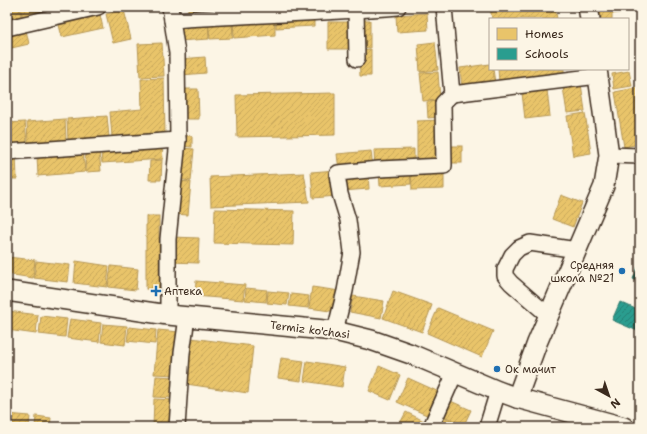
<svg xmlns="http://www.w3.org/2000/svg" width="647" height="434" font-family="'Shantell Sans',sans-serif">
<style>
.homes{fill:url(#homes-hatch);stroke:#b59653}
.schools{fill:url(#schools-hatch);stroke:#2f7a6d}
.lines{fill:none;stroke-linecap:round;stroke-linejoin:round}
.minor-casing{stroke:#3b2a1e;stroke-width:18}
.major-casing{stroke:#3b2a1e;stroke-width:22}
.minor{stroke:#fcf5e5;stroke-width:15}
.major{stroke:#fcf5e5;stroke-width:19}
.poi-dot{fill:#1f6fb2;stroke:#fcf5e5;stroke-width:1.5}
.labels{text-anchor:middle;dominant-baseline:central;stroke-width:4;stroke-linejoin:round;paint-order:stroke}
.poi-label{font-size:11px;fill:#3b2a1e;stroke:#fcf5e5;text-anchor:start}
.street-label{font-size:11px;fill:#3b2a1e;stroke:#fcf5e5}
</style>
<defs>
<pattern id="homes-hatch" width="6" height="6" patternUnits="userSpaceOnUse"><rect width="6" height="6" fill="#e9c46a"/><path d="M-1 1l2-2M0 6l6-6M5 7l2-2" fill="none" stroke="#c9a95b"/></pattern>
<pattern id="schools-hatch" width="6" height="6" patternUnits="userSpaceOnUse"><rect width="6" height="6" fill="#2a9d8f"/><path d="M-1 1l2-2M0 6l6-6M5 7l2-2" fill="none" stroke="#258074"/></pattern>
</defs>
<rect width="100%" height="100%" fill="#fcf5e5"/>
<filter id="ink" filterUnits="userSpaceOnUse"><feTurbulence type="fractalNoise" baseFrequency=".025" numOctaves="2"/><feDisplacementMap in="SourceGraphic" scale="8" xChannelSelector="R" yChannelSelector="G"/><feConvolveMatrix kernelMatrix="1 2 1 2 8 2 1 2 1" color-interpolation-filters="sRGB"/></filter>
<g filter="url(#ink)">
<g class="homes">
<path d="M 7,7 L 19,7 L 22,19 L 7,23 Z"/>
<path d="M 20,7 L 62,7 L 63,9 L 23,19 Z"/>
<path d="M 188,7 L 202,7 L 202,11 L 188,12 Z"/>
<path d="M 203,7 L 231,7 L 231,10 L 203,11 Z"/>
<path d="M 490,7 L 555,7 L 557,19 L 492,19 Z"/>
<path d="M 600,7 L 639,7 L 640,9 L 612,14 L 612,19 L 601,19 Z"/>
<path d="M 124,10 L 131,39 L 113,43 L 106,14 Z"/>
<path d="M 427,13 L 428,30 L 397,32 L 396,15 Z"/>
<path d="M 100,15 L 103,28 L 62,37 L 59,25 Z"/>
<path d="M 314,16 L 314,26 L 276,28 L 276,17 Z"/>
<path d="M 275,17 L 275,35 L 234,38 L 233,19 Z"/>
<path d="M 232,19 L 233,38 L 210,39 L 208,21 Z"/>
<path d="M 360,20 L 370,20 L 370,48 L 360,47 Z"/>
<path d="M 208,21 L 209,39 L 178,41 L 177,23 Z"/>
<path d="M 328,22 L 354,22 L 355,49 L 328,49 Z"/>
<path d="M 26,30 L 29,44 L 7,49 L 7,35 Z"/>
<path d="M 435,42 L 438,70 L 420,72 L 418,44 Z"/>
<path d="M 162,43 L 164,76 L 140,77 L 138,44 Z"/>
<path d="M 371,49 L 371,76 L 360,76 L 359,50 Z"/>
<path d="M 205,57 L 206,73 L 181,75 L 180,59 Z"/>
<path d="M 490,64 L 490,69 L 493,69 L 495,83 L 462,87 L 460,68 Z"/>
<path d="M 498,69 L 564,69 L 564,72 L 499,81 Z"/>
<path d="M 629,71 L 632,86 L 614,89 L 612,74 Z"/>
<path d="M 438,72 L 440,100 L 423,101 L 420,73 Z"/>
<path d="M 164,78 L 165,135 L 112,137 L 110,112 L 142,109 L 141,79 Z"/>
<path d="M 581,84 L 585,111 L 567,113 L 563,87 Z"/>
<path d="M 640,87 L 640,144 L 624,147 L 615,92 Z"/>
<path d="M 180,89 L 198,89 L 199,119 L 181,119 Z"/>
<path d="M 547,90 L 550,116 L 525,119 L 522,93 Z"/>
<path d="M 335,93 L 335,135 L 237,137 L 236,95 Z"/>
<path d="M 440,101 L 441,117 L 428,118 L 427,102 Z"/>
<path d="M 585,113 L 591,153 L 573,156 L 567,116 Z"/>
<path d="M 107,116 L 109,137 L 68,140 L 67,119 Z"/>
<path d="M 65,119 L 66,140 L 28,143 L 27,122 Z"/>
<path d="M 440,120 L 441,165 L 417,166 L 417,121 Z"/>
<path d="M 25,122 L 27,143 L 7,144 L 7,123 Z"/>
<path d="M 181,135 L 192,136 L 192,147 L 181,146 Z"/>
<rect x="446" y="146" width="16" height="17"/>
<path d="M 162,148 L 163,159 L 102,163 L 101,152 Z"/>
<path d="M 181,148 L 194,149 L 191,181 L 177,179 Z"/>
<path d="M 414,149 L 414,166 L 375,168 L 374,150 Z"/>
<path d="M 99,151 L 101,171 L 86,172 L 85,152 Z"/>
<path d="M 371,151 L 373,168 L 339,170 L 337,154 Z"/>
<path d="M 83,152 L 85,172 L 38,176 L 37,156 Z"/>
<path d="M 16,154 L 17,179 L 7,179 L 7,155 Z"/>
<path d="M 162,160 L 161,180 L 149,180 L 150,161 Z"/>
<path d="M 444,169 L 444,189 L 412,190 L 411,170 Z"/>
<path d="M 336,170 L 337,196 L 313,198 L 311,172 Z"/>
<path d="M 410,170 L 411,184 L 380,186 L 379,171 Z"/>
<path d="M 368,172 L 369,189 L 342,191 L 341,174 Z"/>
<path d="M 304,173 L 309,202 L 211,206 L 210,177 Z"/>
<path d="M 178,181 L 191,182 L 188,215 L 174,214 Z"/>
<path d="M 561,195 L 582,203 L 573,227 L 552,219 Z"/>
<path d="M 215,209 L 294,211 L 293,245 L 214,243 Z"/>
<rect x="146" y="216" width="13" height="73"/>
<path d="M 172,237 L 199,238 L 198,263 L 171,262 Z"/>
<path d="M 7,257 L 35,260 L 33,278 L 7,274 Z"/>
<path d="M 36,261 L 70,265 L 68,282 L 34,278 Z"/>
<path d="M 76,261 L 109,266 L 107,287 L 74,283 Z"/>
<path d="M 111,266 L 138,269 L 136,290 L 108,287 Z"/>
<path d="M 196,281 L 245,285 L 243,300 L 195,296 Z"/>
<path d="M 312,287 L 340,291 L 337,312 L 309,308 Z"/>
<path d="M 246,288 L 267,290 L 266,302 L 245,300 Z"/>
<path d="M 268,291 L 289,293 L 287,305 L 267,303 Z"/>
<path d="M 393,291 L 432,305 L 422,332 L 383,318 Z"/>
<path d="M 291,294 L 309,296 L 308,308 L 289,306 Z"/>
<path d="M 353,296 L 384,301 L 381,318 L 350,312 Z"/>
<path d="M 438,308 L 493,331 L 482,357 L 427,333 Z"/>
<path d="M 8,311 L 38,315 L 36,334 L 7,330 Z"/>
<path d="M 41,316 L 67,319 L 65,337 L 39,334 Z"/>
<path d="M 70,319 L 101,323 L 99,342 L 67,338 Z"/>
<path d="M 103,324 L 127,326 L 125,345 L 101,342 Z"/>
<path d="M 129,327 L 156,330 L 155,344 L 127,341 Z"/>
<path d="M 158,330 L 179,332 L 176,375 L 154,374 Z"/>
<path d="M 191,338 L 253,346 L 248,393 L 186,384 Z"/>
<path d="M 281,358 L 304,361 L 301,381 L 278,378 Z"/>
<path d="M 307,361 L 345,367 L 342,387 L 304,381 Z"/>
<path d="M 379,366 L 400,375 L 390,400 L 369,391 Z"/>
<path d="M 156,376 L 175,377 L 173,398 L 154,397 Z"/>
<path d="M 408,378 L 439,392 L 429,416 L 397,402 Z"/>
<path d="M 154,399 L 173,400 L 172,427 L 153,427 Z"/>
<path d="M 446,399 L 471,410 L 464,425 L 439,414 Z"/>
<path d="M 406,412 L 426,422 L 424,427 L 398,427 Z"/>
<path d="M 7,414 L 30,416 L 29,427 L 7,427 Z"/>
<path d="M 439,415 L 464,426 L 464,427 L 433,427 Z"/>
<path d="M 36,416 L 51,418 L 50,427 L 35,427 Z"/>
</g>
<g class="schools">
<path d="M 640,263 L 640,282 L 633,279 Z"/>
<path d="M 620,302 L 640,311 L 640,332 L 612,320 Z"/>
</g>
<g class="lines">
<defs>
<g id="minor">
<path d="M 444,7 L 452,94 L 598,76"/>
<path d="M 356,10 L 357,59"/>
<path d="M 172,20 C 248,15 323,13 398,7"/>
<path d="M 7,28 L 98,7"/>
<path d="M 7,152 L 178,140"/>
<path d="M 609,155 L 640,156"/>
<path d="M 168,315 L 168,239 L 178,140 L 177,53 L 170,7"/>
<path d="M 549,316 L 511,283 L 505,276 L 505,269 L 512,255 L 519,248 L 530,243 L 577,250"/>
<path d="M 335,331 L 345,291 L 352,252 L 348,220 L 340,194 L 337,174 L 338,173 L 379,169 L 444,166 L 443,103 L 452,94"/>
<path d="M 177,427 L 182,353 L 187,317"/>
<path d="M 431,427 L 455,373"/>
<path d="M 487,427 L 498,391"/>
</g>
<g id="major">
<path d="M 588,7 L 590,19"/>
<path d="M 7,291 L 168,315 L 335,331 L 371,340 L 411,354 L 498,391 L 517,398 L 624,427"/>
<path d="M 517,398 L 537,343 L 604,186 L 609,155 L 597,69"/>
</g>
</defs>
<use href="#minor" class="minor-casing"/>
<use href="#major" class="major-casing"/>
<use href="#minor" class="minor"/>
<use href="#major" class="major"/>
</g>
</g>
<g class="poi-dot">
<circle cx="622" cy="271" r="4"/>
<path d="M154 285h4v4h4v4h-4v4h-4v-4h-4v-4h4z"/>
<circle cx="497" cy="369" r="4"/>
</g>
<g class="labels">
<g class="poi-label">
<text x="614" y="265" text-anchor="end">Средняя<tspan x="614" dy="13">школа №21</tspan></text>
<text x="164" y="291">Аптека</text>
<text x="505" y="369">Ок мачит</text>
</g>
<g class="street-label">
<text transform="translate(310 330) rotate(7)">Termiz ko'chasi</text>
</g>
</g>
<rect width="647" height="434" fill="none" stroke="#fcf5e5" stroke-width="24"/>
<rect x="12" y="12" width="623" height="410" fill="none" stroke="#3b2a1e" stroke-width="1.5" filter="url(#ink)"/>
<rect x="489" y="18" width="140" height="52" fill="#fcf5e5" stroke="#afa495"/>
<rect x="497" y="28" width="20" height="12" fill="#e9c46a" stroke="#afa495"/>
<text x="525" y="38" font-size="12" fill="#3b2a1e">Homes</text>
<rect x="497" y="48" width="20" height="12" fill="#2a9d8f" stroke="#afa495"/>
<text x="525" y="58" font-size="12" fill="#3b2a1e">Schools</text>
<g transform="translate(609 396) rotate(140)" stroke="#fcf5e5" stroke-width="3" paint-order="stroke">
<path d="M0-3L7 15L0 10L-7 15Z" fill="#3b2a1e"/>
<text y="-6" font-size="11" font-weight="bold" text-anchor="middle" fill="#3b2a1e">N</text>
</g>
</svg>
